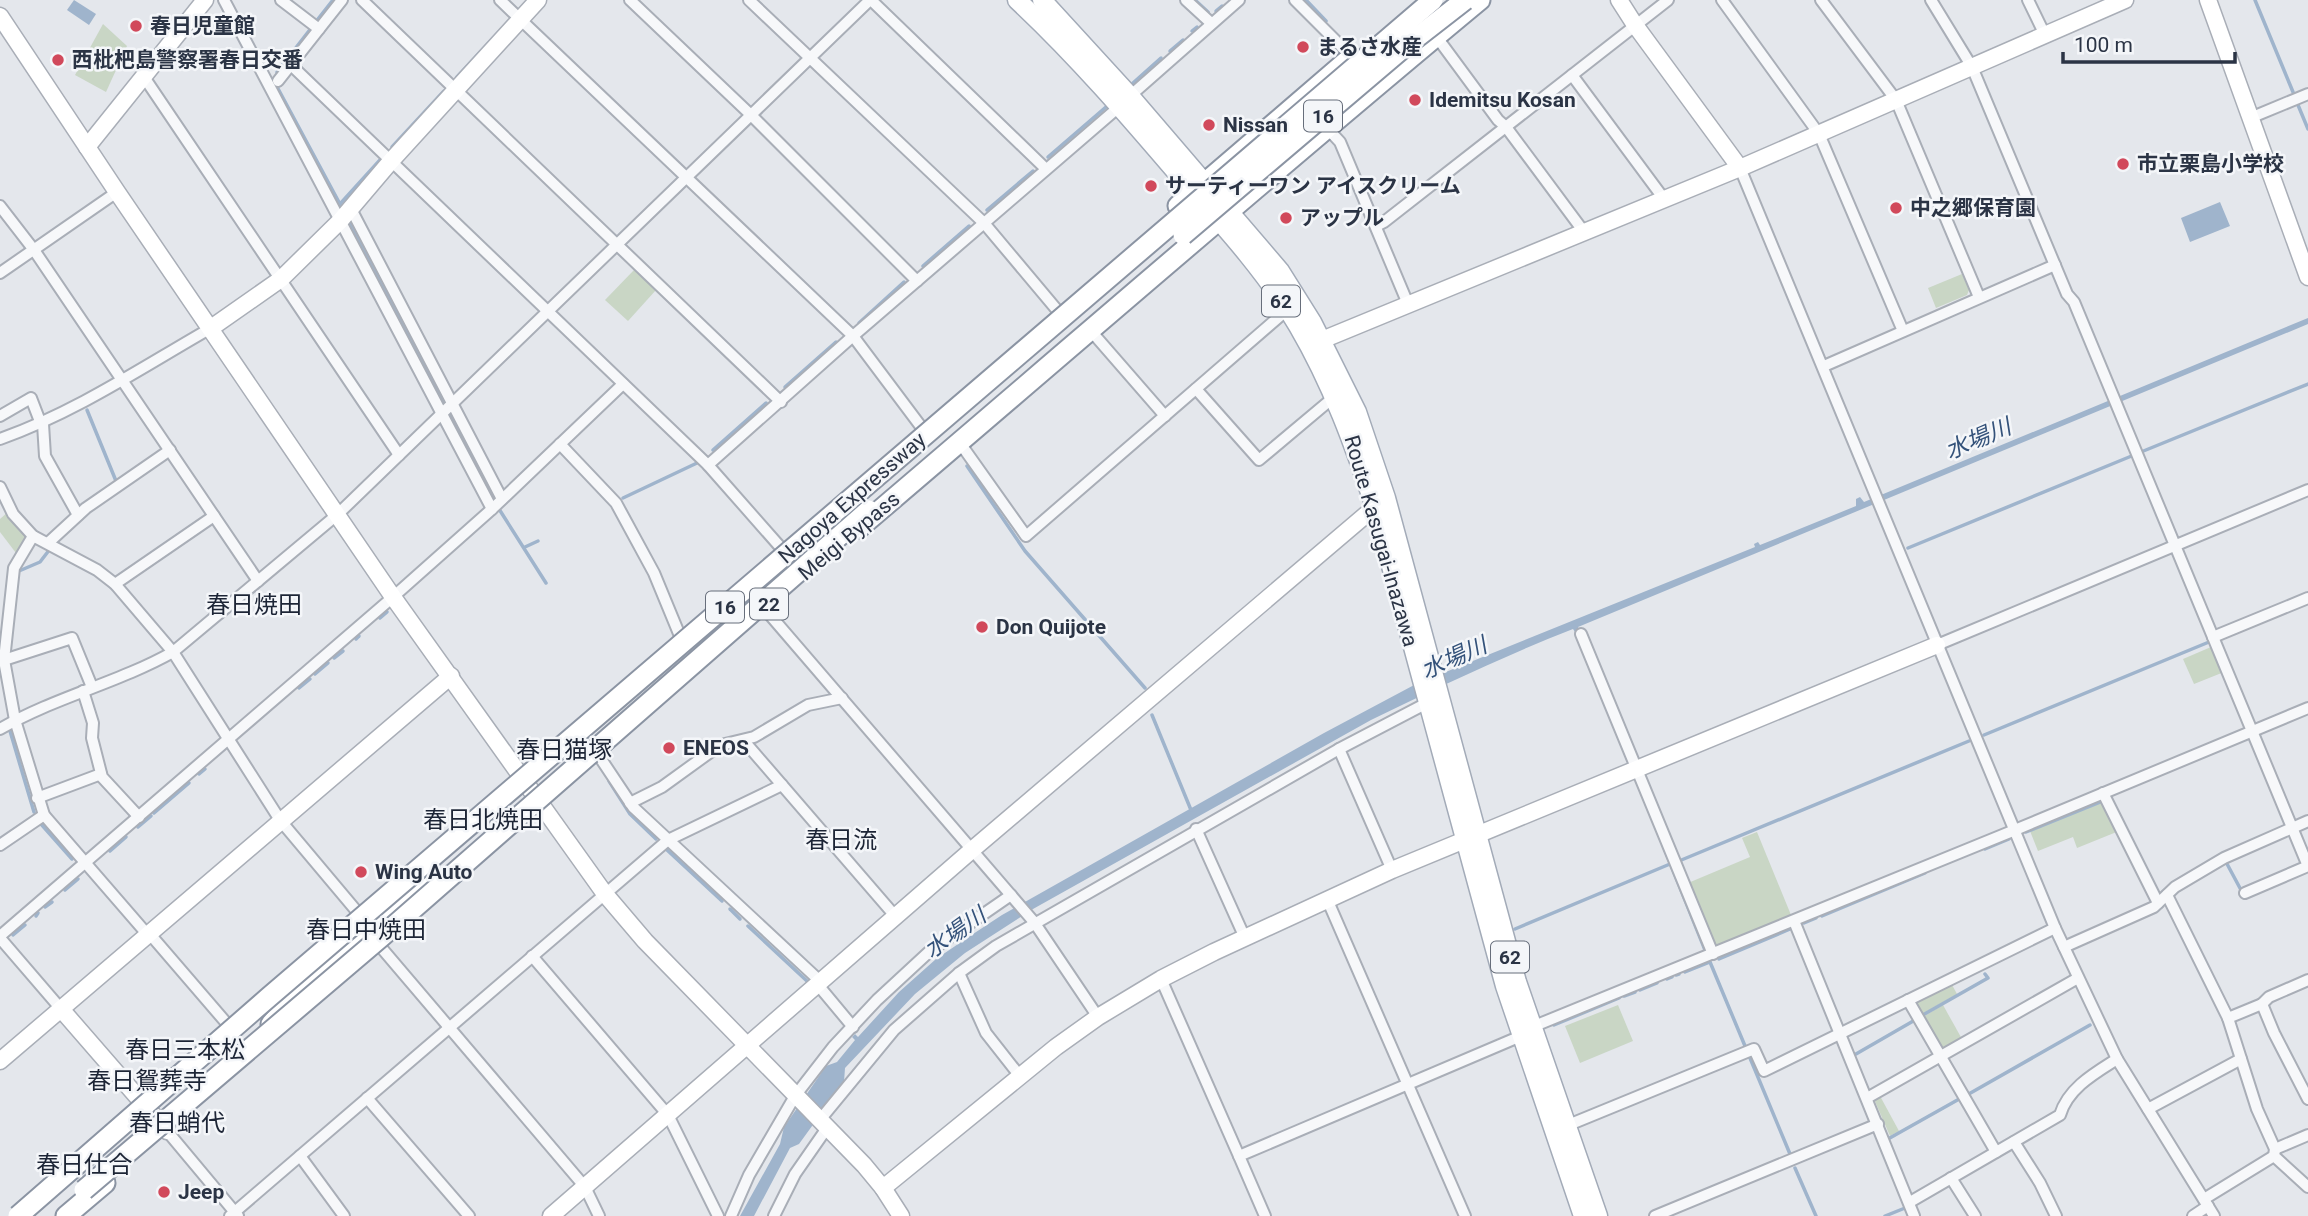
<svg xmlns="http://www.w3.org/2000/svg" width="2308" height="1216" font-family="Roboto,'Noto Sans JP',sans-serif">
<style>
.green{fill:#c9d6c5}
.water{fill:#9fb4cc}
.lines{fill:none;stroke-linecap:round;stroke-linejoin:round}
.stream{stroke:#9fb4cc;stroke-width:3.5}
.street-casing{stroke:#a9aeb7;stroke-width:14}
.secondary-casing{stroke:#a9aeb7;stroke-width:19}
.primary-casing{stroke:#a3abb8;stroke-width:21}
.highway-casing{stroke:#8b94a3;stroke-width:23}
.street{stroke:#f7f8fa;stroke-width:10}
.secondary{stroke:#fff;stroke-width:16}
.primary{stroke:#fff;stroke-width:18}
.highway{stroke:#fff;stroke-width:19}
.highway-bridge-casing{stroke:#8b94a3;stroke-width:23;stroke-linecap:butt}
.highway-bridge{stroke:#fff;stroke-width:19}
.poi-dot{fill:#d1495b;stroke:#f4f6f9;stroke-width:2.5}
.labels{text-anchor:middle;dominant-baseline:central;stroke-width:5;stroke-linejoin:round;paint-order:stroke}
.shield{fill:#f4f6f9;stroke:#676e7b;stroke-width:2}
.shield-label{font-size:19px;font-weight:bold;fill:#2b3445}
.poi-label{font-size:21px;font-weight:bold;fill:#2b3445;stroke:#f4f6f9;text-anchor:start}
.street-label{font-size:21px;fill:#2b3445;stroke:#f4f6f9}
.water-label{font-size:23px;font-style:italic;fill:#34527a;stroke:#f4f6f9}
.quarter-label{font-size:24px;fill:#1d2536;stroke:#f4f6f9}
</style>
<rect width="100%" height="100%" fill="#e4e7ec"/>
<g class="green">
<path d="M 103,24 L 127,46 L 106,92 L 75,75 Z"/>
<path d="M 634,270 L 656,290 L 628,321 L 605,300 Z"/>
<path d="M 1962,274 L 1969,290 L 1967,295 L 1936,308 L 1928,288 Z"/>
<path d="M 8,512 L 28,536 L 16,553 L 0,532 L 0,519 Z"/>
<path d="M 2211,647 L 2224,672 L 2194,684 L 2183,659 Z"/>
<path d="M 2103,802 L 2119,831 L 2077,848 L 2073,837 L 2038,851 L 2030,831 Z"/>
<path d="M 1757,832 L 1791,915 L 1713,947 L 1688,883 L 1750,857 L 1742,838 Z"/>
<path d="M 1951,983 L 1957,994 L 1920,1015 L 1914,1001 Z"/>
<path d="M 1618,1005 L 1633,1041 L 1580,1063 L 1565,1026 Z"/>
<path d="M 1943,1005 L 1962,1039 L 1943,1050 L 1921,1018 Z"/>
<path d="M 1880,1096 L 1899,1131 L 1890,1136 L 1874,1099 Z"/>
</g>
<g class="water">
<path d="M 74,0 L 96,14 L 89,25 L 67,10 Z"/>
<path d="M 2220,202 L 2230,226 L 2190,242 L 2181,218 Z"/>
<path d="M 2308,318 L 2308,324 L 1578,627 L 1579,631 L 1575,632 L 1573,629 C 1504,656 1437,688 1371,720 L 1033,909 L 965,953 L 915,994 L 845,1068 L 844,1082 L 799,1144 L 790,1148 L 754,1216 L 740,1216 L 780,1144 L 784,1127 L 826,1066 L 837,1062 L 855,1040 L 852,1037 L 855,1034 L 858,1037 L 899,992 L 936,959 L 970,936 L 1002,915 L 1324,733 L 1416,684 L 1755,547 L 1754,544 L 1758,542 L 1760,545 L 1856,506 L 1856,499 L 1860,497 L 1864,502 Z"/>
</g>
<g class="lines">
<g class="stream">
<path d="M 1195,0 L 1208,12"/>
<path d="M 1306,0 L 1326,21"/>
<path d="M 2255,0 L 2293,92"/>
<path d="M 1216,11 L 1222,6"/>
<path d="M 318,19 L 333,0"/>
<path d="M 1192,31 L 1197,27"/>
<path d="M 1170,51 L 1183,40"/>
<path d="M 277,72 L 312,27"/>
<path d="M 457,77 L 509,21"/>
<path d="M 275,83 L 341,206"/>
<path d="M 1133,83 L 1161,58"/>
<path d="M 2298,105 L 2308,129"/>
<path d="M 392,147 L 444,91"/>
<path d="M 1048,157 L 1106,107"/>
<path d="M 340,204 L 380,160"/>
<path d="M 987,210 L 1033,171"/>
<path d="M 349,221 L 444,403"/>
<path d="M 923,266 L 969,226"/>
<path d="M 859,323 L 904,282"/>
<path d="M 785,387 L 836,342"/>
<path d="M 87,410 L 116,481"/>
<path d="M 449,413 L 495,501"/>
<path d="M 713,450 L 766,403"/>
<path d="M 2141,452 L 2308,384"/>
<path d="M 967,466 L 1025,551 L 1145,688"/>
<path d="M 623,498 L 697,463"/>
<path d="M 499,509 L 546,583"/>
<path d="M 525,547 L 538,541"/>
<path d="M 1908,548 L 2134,455"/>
<path d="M 19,571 L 40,562 L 50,549"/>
<path d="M 380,618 L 387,612"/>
<path d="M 356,639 L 359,636"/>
<path d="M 334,658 L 343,651"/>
<path d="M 315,674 L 328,663"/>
<path d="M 299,688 L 310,679"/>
<path d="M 1152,715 L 1191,810"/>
<path d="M 10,731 L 34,812"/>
<path d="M 1984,735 L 2209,642"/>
<path d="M 199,774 L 205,769"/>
<path d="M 609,781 L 630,814 L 656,839"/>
<path d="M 154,813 L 189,783"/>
<path d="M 41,824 L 72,859"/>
<path d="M 138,827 L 151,816"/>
<path d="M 2026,832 L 2103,801"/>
<path d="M 1663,845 L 1705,950"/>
<path d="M 666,849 L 722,901"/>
<path d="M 1985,849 L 2009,839"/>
<path d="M 110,851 L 126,837"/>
<path d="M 1679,861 L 1969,741"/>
<path d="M 2226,862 L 2241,890 L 2245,889"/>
<path d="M 65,890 L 78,879"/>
<path d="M 45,907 L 52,902"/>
<path d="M 730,909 L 740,919"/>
<path d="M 36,916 L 38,913"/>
<path d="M 1822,916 L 1925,873"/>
<path d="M 1804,923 L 1816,918"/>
<path d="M 748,926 L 807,981"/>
<path d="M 1515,929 L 1670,864"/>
<path d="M 13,935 L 25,925"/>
<path d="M 1719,959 L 1790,929"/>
<path d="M 1685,972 L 1710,962 L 1745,1046"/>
<path d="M 1676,975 L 1679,974"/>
<path d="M 1667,979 L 1672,977"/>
<path d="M 1640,990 L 1657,983"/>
<path d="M 1624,996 L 1635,992"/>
<path d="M 1921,1016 L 1988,978 L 1985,974"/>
<path d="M 1554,1025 L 1619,998"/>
<path d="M 1856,1054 L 1915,1020"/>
<path d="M 1750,1058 L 1790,1154"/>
<path d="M 1967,1095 L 2090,1025"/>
<path d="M 1888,1139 L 1961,1098"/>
<path d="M 1795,1168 L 1816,1216"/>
<path d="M 1885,1216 L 1905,1208"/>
</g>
<defs>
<g id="street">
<path d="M 224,0 L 492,509"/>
<path d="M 281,0 L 319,29"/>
<path d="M 362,0 L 781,402"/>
<path d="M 500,0 L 853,336 L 922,428"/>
<path d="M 630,0 L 751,115 L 917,281"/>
<path d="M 749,0 L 984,223 L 1057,310"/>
<path d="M 871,0 L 1046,169"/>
<path d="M 1186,0 L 1211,23"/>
<path d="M 1295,0 L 1352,57"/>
<path d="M 1722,0 L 1819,134 L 1903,331"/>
<path d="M 1821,0 L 1896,100 L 1979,297"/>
<path d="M 1931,0 L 1972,67 L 2067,294 L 2074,302 L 2308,866 L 2245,893"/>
<path d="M 2028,0 L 2045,35"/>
<path d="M 1436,36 L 1498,120 L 1506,127 L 1584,232"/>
<path d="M 291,65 L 708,465 L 782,549"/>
<path d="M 1572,75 L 1664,199"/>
<path d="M 144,77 L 399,455"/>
<path d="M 278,81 L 342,0"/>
<path d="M 1130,96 L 1239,0"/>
<path d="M 2250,118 L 2308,94"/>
<path d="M 1326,127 L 1340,142 L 1408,304"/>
<path d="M 1740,168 L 2055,928 L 2117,1059 L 2214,1216"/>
<path d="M 0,206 L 34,250 L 258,581"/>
<path d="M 351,209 L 502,499"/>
<path d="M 1376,226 L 1384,222 L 1668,0"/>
<path d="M 0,273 L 117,192"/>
<path d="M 1091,331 L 1165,416"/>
<path d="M 1824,366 L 2055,265"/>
<path d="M 1196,389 L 1259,460 L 1334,397"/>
<path d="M 0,416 L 31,398 L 41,424"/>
<path d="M 43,424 L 45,456 L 78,515"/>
<path d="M 0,439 C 76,412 141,368 211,328"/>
<path d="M 960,443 L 1026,536 L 1287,310"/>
<path d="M 560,444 L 616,503 L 654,573 L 680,636"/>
<path d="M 708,465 L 853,336 L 1120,106"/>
<path d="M 0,487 L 13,514 L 33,536 L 97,570 L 115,584 L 173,652 L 280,820 L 359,914"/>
<path d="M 33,536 L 14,568 L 4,660 L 15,720 L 44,815 L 147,934"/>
<path d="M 48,543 L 86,508 L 170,450"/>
<path d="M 115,584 L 214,516"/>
<path d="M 764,608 L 1034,922 L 1098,1017"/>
<path d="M 1581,634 L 1713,954"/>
<path d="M 2213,637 L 2308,598"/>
<path d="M 1937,645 L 2308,490"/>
<path d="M 4,660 L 72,638 L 92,687"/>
<path d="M 83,691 L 93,723 L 92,738 L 102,777 L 139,817"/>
<path d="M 0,729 C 55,697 118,683 173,652 L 338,514 L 870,0"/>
<path d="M 744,741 L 896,917"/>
<path d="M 1339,749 L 1392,870"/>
<path d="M 597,753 L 633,807 L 821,982"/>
<path d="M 2103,793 L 2158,903"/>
<path d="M 37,798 L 101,774"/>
<path d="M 630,803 L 662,787 L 709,753 L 725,744 L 754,737 L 808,705 L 842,698"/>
<path d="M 1196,829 L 1245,938"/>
<path d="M 0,845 L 44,815"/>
<path d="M 2167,895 L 2228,1018 L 2257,1109 L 2275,1149 L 2274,1156 L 2308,1187"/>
<path d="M 1327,899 L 1465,1216"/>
<path d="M 1794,921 L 1914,1216"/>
<path d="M 149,933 L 229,1026"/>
<path d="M 0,936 L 393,597 L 492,509 L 623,384"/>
<path d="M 0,938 L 61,1009"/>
<path d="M 379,945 L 585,1187 L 599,1216"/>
<path d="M 2064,947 L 2154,907 L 2175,887 L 2224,858 L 2308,821"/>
<path d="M 532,956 L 668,1115 L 718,1216"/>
<path d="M 959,973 L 986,1033 L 1019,1075"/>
<path d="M 1161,979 L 1239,1156"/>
<path d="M 2308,980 L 2269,997 L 2262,1004 L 2274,1033 L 2308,1099"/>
<path d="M 818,985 L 853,1027"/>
<path d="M 1908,1000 L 1996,1152"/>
<path d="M 2228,1018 L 2262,1004"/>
<path d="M 1532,1027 L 2015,830 L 2308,708"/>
<path d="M 367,1098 L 469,1216"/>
<path d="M 1867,1098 L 2078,978"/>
<path d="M 2148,1109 L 2241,1059"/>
<path d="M 819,1121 L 894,1030 L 959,973 L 996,946 L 1339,749 L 1427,703"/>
<path d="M 1566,1126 L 1754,1049 L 1764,1071 L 2055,928"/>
<path d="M 167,1131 L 238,1216"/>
<path d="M 2014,1142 L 2040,1183 L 2056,1216"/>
<path d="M 2275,1149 L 2308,1135"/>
<path d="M 300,1156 L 344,1216"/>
<path d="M 1951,1178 L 1975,1216"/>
<path d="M 2204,1199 L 2274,1156"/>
<path d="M 1910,1202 L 2060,1115 C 2068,1088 2095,1073 2117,1059"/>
<path d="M 230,1216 L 668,840 L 782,785"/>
<path d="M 731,1216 L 749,1175 L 795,1096 L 833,1047 L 877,1000 L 930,951 L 1011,895"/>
<path d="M 774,1216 L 795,1174 L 827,1128"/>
<path d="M 1265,1216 L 1239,1156 L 1521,1036"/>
<path d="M 1655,1216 L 1878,1124"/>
<path d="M 2193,1216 L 2208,1206"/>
</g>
<g id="secondary">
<path d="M 1619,0 L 1635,25 L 1740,168"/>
<path d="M 2208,0 L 2308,277"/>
<path d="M 0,16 L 117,192 L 393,597 L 605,894 L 645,941 L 864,1165 L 883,1188 L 901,1216"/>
<path d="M 87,147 L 205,0"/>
<path d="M 211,328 L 281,279 L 340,221 L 391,161 L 538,0"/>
<path d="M 1322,340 L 1740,168 L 2125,0"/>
<path d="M 61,1009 L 167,1131"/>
<path d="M 0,1061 L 451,676"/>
<path d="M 883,1188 L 1056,1047 L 1098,1017 L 1161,979 L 1214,952 L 1392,870 L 1937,645"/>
<path d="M 551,1216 L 973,849 L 1375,507"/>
</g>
<g id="primary">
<path d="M 1017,0 C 1077,56 1130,118 1183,180 C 1224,226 1267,273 1298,326 C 1332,384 1354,445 1375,507 L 1505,986 L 1583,1216"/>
<path d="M 1042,0 L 1130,96 L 1280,271 L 1312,322 L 1357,412 L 1386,498 L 1517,982 L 1598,1216"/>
</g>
<g id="highway">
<path d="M 1178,206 L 1349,59"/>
<path d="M 859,528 C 1066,352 1271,173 1480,0"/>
<path d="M 271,1024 L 307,983 L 421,884"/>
<path d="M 66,1216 L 105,1183"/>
</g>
</defs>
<use href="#street" class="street-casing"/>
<use href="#secondary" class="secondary-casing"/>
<use href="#primary" class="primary-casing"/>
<use href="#highway" class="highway-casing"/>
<use href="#street" class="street"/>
<use href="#secondary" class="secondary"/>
<use href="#primary" class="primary"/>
<use href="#highway" class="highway"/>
<defs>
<g id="highway-bridge">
<path d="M 1183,235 L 1402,49 L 1465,0"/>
<path d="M 84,1190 L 380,938 L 869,510"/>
<path d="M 18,1216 L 269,997 L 1433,0"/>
</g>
</defs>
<use href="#highway-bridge" class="highway-bridge-casing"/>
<use href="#highway-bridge" class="highway-bridge"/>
</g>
<g class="poi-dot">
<circle cx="136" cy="26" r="7"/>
<circle cx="1303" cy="47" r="7"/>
<circle cx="58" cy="60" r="7"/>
<circle cx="1415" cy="100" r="7"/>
<circle cx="1209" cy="125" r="7"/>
<circle cx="2123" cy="164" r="7"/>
<circle cx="1151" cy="186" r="7"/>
<circle cx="1896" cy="208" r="7"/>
<circle cx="1286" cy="218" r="7"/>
<circle cx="982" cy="627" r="7"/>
<circle cx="669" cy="748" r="7"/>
<circle cx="361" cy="872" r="7"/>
<circle cx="164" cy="1192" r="7"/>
</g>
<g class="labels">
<g class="shield">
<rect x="1304" y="100.5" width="38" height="31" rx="5"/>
<rect x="1262" y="285.5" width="38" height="31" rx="5"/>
<rect x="750" y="588.5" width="38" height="31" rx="5"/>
<rect x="706" y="591.5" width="38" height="31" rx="5"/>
<rect x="1491" y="941.5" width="38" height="31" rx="5"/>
</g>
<g class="shield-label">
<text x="1323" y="116">16</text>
<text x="1281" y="301">62</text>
<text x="769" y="604">22</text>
<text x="725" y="607">16</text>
<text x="1510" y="957">62</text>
</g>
<g class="poi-label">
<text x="150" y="26">春日児童館</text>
<text x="1317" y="47">まるさ水産</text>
<text x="72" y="60">西枇杷島警察署春日交番</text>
<text x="1429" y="100">Idemitsu Kosan</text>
<text x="1223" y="125">Nissan</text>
<text x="2137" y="164">市立栗島小学校</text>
<text x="1165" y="186">サーティーワン アイスクリーム</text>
<text x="1910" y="208">中之郷保育園</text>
<text x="1300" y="218">アップル</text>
<text x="996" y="627">Don Quijote</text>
<text x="683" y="748">ENEOS</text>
<text x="375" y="872">Wing Auto</text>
<text x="178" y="1192">Jeep</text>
</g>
<g class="street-label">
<text transform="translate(852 498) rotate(-41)">Nagoya Expressway</text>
<text transform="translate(849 536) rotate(-40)">Meigi Bypass</text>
<text transform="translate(1381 541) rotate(74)">Route Kasugai-Inazawa</text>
</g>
<g class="water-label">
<text transform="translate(1978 439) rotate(-23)">水場川</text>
<text transform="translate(1454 658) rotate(-24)">水場川</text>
<text transform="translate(955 933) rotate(-35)">水場川</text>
</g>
<g class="quarter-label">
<text x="254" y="605">春日焼田</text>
<text x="564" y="750">春日猫塚</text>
<text x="483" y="820">春日北焼田</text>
<text x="841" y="840">春日流</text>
<text x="366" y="930">春日中焼田</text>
<text x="185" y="1050">春日三本松</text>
<text x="147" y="1081">春日鴛葬寺</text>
<text x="177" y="1123">春日蛸代</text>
<text x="84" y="1165">春日仕合</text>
</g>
</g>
<path d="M2063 52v10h172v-10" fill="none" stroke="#2b3445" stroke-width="3.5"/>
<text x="2074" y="52" font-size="21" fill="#2b3445" stroke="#f4f6f9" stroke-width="5" paint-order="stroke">100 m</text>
</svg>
